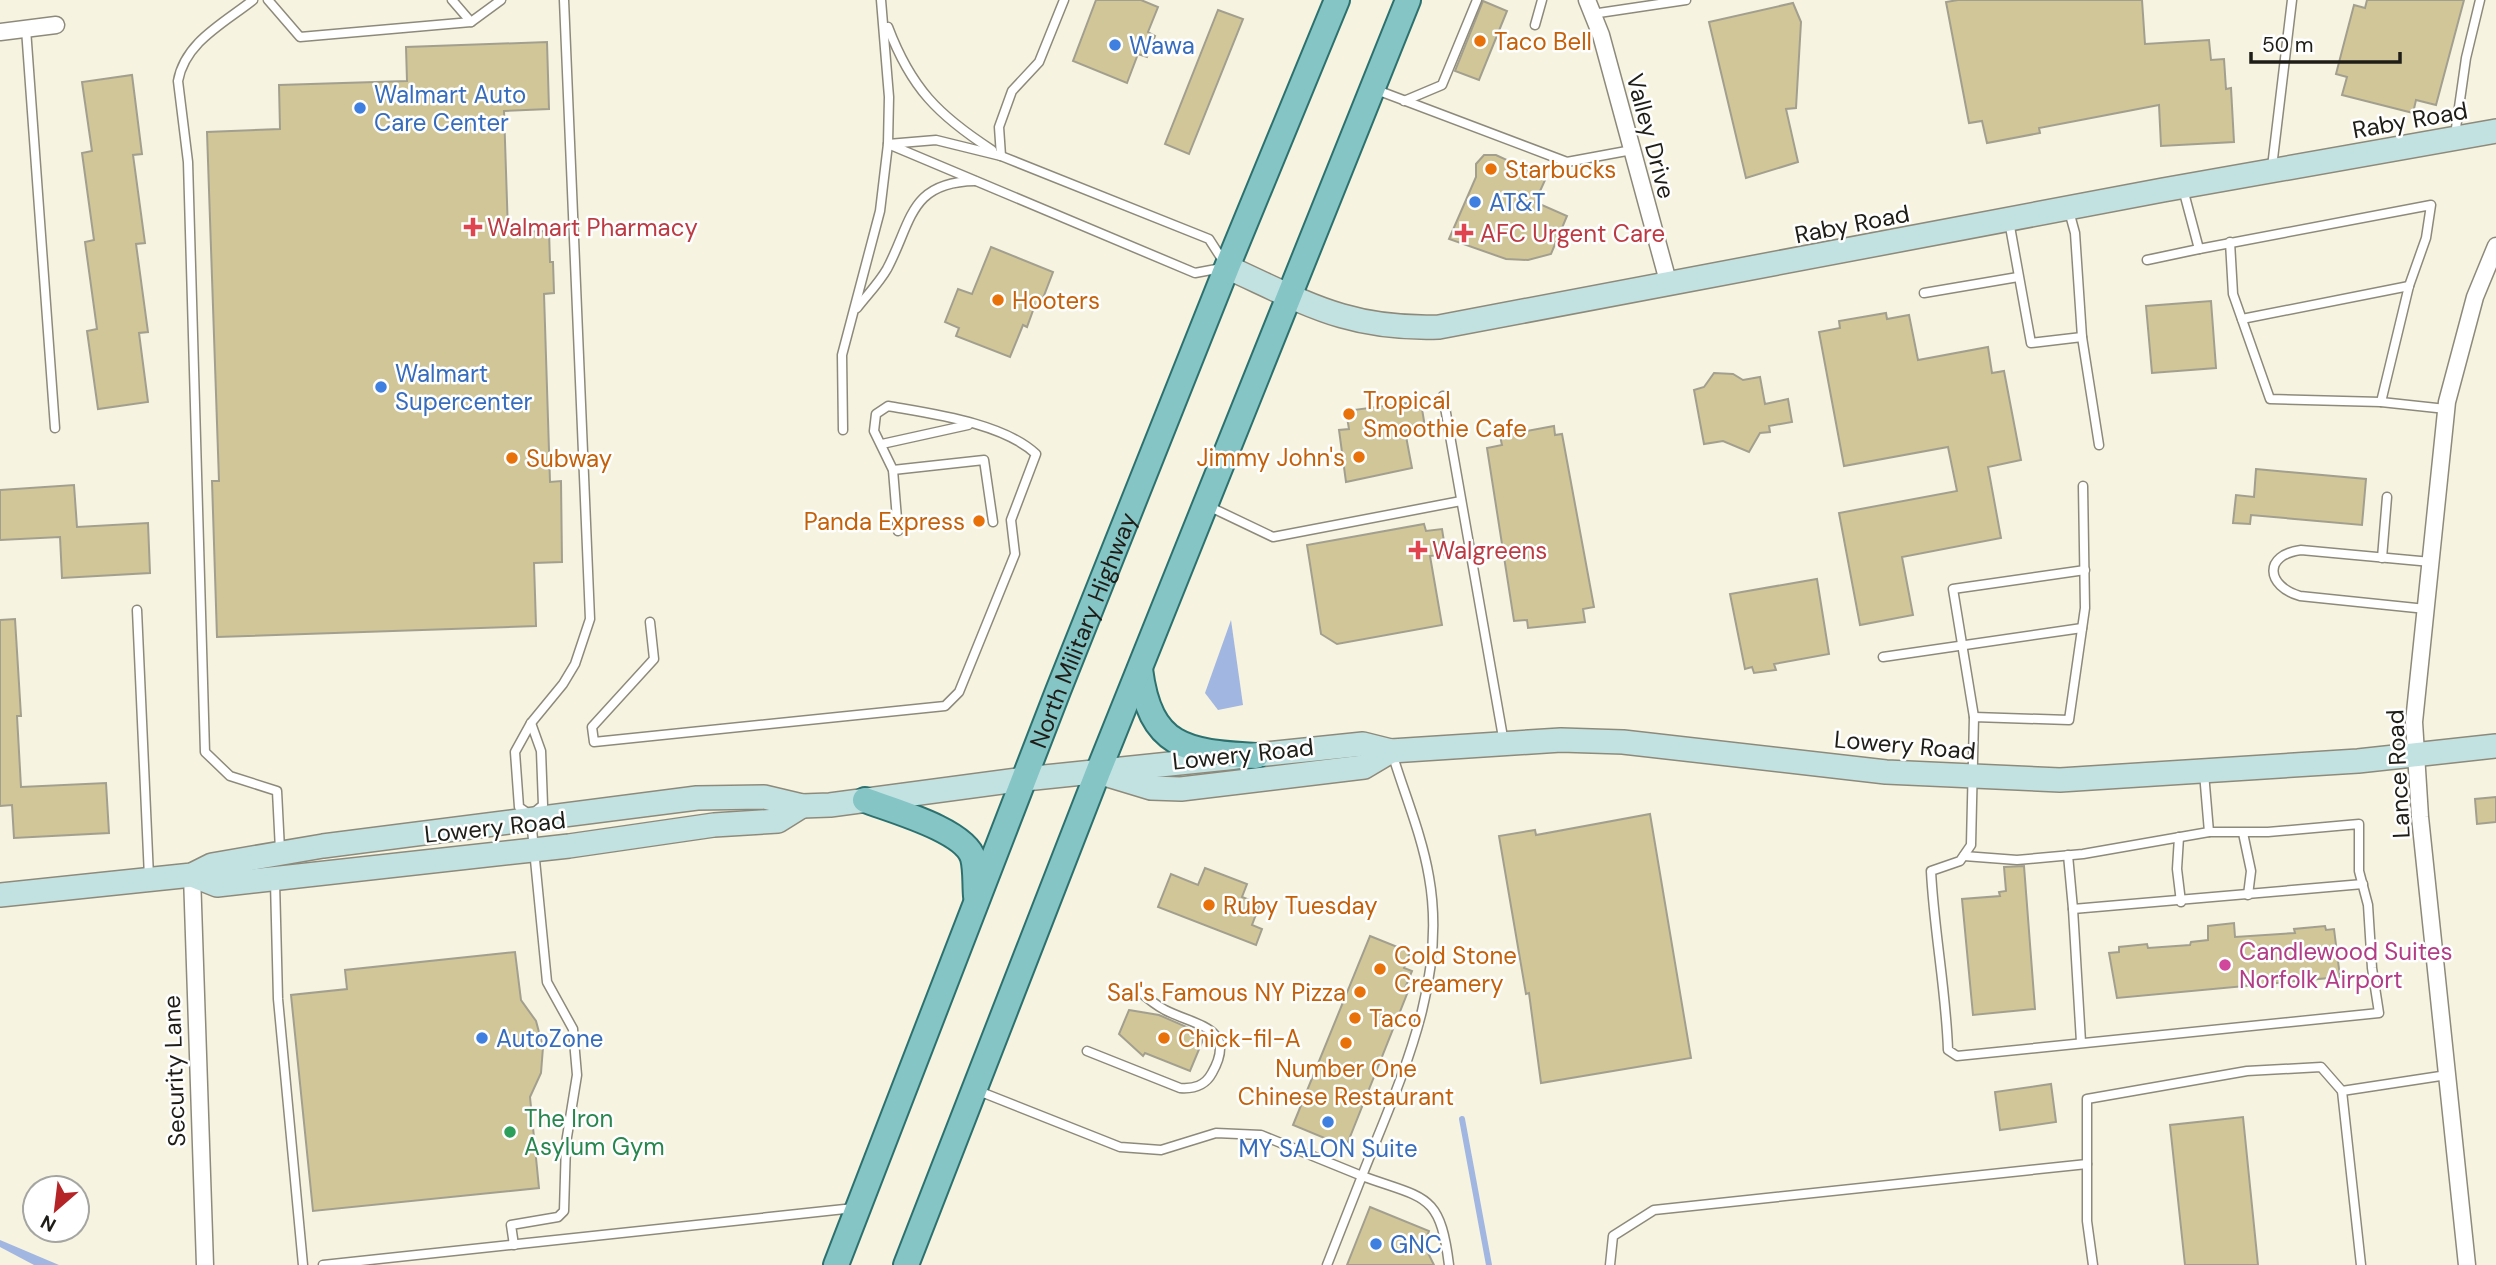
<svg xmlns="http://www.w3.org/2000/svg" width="2496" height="1265" font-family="'DM Sans',sans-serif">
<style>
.water{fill:#a1b6e0}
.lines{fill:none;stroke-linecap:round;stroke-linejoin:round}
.stream{stroke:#a1b6e0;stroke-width:6}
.building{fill:#d1c697;stroke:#a39f8f;stroke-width:2}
.lane-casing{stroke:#8e8a7b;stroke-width:11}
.street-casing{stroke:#8e8a7b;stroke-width:19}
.secondary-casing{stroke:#8e8a7b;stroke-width:26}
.primary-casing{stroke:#2d716f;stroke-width:28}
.lane{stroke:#fff;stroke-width:8}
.street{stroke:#fff;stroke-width:16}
.secondary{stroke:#c2e2e2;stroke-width:23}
.primary{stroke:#85c5c5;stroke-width:24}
.food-dot{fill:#e8710a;stroke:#fff;stroke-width:2.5}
.shop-dot{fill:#3f7fe0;stroke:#fff;stroke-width:2.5}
.health-dot{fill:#e0444e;stroke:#fff;stroke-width:2.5}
.hotel-dot{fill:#d1479c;stroke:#fff;stroke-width:2.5}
.leisure-dot{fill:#2e9e5b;stroke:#fff;stroke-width:2.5}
.labels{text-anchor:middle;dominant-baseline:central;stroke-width:5;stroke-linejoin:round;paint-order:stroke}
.food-label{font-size:24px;fill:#c56008;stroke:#fff;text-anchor:start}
.shop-label{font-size:24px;fill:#366cbe;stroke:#fff;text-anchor:start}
.street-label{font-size:24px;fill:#1f1d17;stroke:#fff}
.health-label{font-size:24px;fill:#be3a42;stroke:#fff;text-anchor:start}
.hotel-label{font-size:24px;fill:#b23c85;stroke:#fff;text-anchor:start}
.leisure-label{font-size:24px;fill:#27864d;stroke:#fff;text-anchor:start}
</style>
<rect width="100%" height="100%" fill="#f6f3e1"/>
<g class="water">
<path d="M 1231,620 L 1243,705 L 1218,710 L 1205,693 Z"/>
<path d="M 0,1240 L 59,1265 L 34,1265 L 0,1247 Z"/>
</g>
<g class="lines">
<path class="stream" d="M 1462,1119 L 1489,1265"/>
</g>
<g class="building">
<path d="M 1096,0 L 1141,0 L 1158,7 L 1148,32 L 1155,36 L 1147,57 L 1138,54 L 1127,83 L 1073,61 Z"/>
<path d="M 1958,0 L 2142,0 L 2145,44 L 2209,40 L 2211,60 L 2224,59 L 2226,89 L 2231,88 L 2234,142 L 2161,146 L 2159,105 L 2039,128 L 2040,133 L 1987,143 L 1982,121 L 1969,123 L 1946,2 Z"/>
<path d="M 2367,0 L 2464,0 L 2436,105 L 2416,100 L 2413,113 L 2342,95 L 2347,77 L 2336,74 L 2343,47 L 2354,5 L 2365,8 Z"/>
<path d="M 1483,1 L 1507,11 L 1479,80 L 1455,71 Z"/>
<path d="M 1793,3 L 1801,22 L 1796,108 L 1786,109 L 1798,162 L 1746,178 L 1709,22 Z"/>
<path d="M 1218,10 L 1243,19 L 1189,154 L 1165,144 Z"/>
<path d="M 547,42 L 549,109 L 504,111 L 508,232 L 549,231 L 550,262 L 553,262 L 554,293 L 544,294 L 550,482 L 561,481 L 562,562 L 534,563 L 536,626 L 217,637 L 212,481 L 219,481 L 207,132 L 280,129 L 279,85 L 407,81 L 406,47 Z"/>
<path d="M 132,75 L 142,154 L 133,155 L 145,243 L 136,244 L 148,332 L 139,333 L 148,402 L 98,409 L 87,331 L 97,329 L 85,242 L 94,240 L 82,153 L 92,151 L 82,82 Z"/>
<path d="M 1484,155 L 1496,155 L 1546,178 L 1535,202 L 1567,216 L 1551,254 L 1528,260 L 1506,259 L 1449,239 L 1476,177 L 1476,164 Z"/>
<path d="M 991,247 L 1053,272 L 1040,306 L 1035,305 L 1027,327 L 1023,325 L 1010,357 L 956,336 L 959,328 L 945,322 L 958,289 L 972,294 Z"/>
<path d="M 2211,301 L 2216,368 L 2152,373 L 2146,306 Z"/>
<path d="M 1886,313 L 1887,319 L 1909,315 L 1918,360 L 1988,347 L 1992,373 L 2004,371 L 2021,460 L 1988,467 L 2001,538 L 1902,557 L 1913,615 L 1860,625 L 1839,513 L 1957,491 L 1948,447 L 1844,466 L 1819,332 L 1840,328 L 1839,321 Z"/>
<path d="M 1714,373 L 1733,374 L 1743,380 L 1760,377 L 1765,404 L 1788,399 L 1792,422 L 1769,426 L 1770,432 L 1760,433 L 1749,452 L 1723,441 L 1704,444 L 1694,390 L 1704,387 Z"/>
<path d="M 1406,403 L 1407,406 L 1421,403 L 1425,427 L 1405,431 L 1412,468 L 1346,482 L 1339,430 L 1349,429 L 1346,411 Z"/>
<path d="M 1554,426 L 1555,435 L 1562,434 L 1594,607 L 1583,609 L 1585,622 L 1528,628 L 1527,620 L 1514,621 L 1487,448 L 1502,445 L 1500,436 Z"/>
<path d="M 2256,469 L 2366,479 L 2362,525 L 2251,515 L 2250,524 L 2233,523 L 2236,495 L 2254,497 Z"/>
<path d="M 74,485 L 77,527 L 148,523 L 150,573 L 62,578 L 60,537 L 0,540 L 0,490 Z"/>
<path d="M 1424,524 L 1426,531 L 1442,529 L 1446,554 L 1430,556 L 1442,625 L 1337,644 L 1321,634 L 1307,545 Z"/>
<path d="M 1817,579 L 1829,654 L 1774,664 L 1776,670 L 1754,673 L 1752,667 L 1745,669 L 1730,594 Z"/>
<path d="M 15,619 L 21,716 L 17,716 L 21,787 L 106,783 L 109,833 L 14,838 L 12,805 L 0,806 L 0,620 Z"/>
<path d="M 2496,797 L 2496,822 L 2477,824 L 2475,799 Z"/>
<path d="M 1650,814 L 1691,1058 L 1541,1083 L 1529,993 L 1526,994 L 1499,836 L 1535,830 L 1536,835 Z"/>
<path d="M 2024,866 L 2035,1009 L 1973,1015 L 1962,899 L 2000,896 L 1999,892 L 2006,891 L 2004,867 Z"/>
<path d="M 1205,868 L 1247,884 L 1242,897 L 1260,904 L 1252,925 L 1262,929 L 1256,945 L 1158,907 L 1171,874 L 1198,885 Z"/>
<path d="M 2234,923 L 2235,937 L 2295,933 L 2294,929 L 2325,926 L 2326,930 L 2334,929 L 2340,977 L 2117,998 L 2109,953 L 2119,952 L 2119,947 L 2147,944 L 2148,948 L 2190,945 L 2191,942 L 2208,940 L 2208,926 Z"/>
<path d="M 1370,936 L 1410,952 L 1404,968 L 1412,971 L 1405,988 L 1409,989 L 1346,1147 L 1293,1125 Z"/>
<path d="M 515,952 L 521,1000 L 536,1021 L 543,1047 L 541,1073 L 530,1097 L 539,1188 L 313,1211 L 291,995 L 347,989 L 345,970 Z"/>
<path d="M 1129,1010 L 1159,1015 L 1205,1035 L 1190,1071 L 1145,1053 L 1143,1056 L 1119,1034 Z"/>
<path d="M 2051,1084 L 2056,1122 L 2000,1130 L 1995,1092 Z"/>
<path d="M 2243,1117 L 2258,1265 L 2185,1265 L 2170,1125 Z"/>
<path d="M 1370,1207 L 1429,1231 L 1424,1245 L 1434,1265 L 1347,1265 Z"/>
</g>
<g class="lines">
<defs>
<g id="lane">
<path d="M 253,0 C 224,23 185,42 178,81 L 188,162 L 205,752 L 230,776 L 277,791 L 280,850"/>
<path d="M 268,0 L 300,37 L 471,22 L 501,0"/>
<path d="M 452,0 L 471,22"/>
<path d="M 1592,14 L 1686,0"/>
<path d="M 1535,25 L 1542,0"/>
<path d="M 888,27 C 911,88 938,115 992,150"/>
<path d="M 26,29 L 55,428"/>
<path d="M 1374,89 L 1567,162 L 1632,150"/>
<path d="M 1404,101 L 1442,85 L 1477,0"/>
<path d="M 2455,135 L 2466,58 L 2480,0"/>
<path d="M 936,140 L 1001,156 L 1209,239 L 1227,267 L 1195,273 L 888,144 Z"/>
<path d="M 1001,156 L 999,127 L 1012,91 L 1039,62 L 1064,0"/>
<path d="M 2272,167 L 2292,0"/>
<path d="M 2069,211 L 2075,233 L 2082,337"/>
<path d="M 2009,221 L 2031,343 L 2082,337 L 2099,445"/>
<path d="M 2230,242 L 2233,294 L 2270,399 L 2381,402 L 2446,409"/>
<path d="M 2199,249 L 2431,205 L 2426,238 L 2409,286 L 2381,402"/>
<path d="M 2147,260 L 2199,249 L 2183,189"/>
<path d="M 1924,293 L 2018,277"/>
<path d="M 857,308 C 867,295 879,283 887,269 C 912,222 909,182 975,181"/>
<path d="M 2242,319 L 2409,286"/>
<path d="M 1443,396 L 1504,743"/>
<path d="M 843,430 L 842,355 L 880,211 L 888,144 L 889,97 L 881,0"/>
<path d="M 882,444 L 968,425"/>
<path d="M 893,470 L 984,460 L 993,522"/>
<path d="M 2083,486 L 2085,608 L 2069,720 L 1974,717 L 1971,845 L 1960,861 L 1931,871 C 1934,931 1946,990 1948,1050 L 1957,1056 L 2379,1013 L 2372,968 L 2368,905 L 2359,871 L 2359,824 L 2268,832 L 2209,832 L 2204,773"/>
<path d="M 1208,506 L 1273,537 L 1461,501"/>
<path d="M 2382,558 L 2387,497"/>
<path d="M 2426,609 L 2300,596 C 2266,586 2263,555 2301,550 L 2431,562"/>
<path d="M 137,610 L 149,877"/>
<path d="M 650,622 L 654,659 L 592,727 L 594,742 L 945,706 L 959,692 L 1015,554 L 1011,520 L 1036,454 C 1003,423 933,414 888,406 L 876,414 L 874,431 L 893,470 L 898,531"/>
<path d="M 1883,657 L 2082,628"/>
<path d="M 1974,717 L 1953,589 L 2085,570"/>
<path d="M 529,814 L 519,807 L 515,752 L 531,723 L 563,684 L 575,664 L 590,619 L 564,0"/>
<path d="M 2243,833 L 2251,871 L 2248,895"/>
<path d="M 2179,837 L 2177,869 L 2181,902"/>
<path d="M 2068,855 L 2073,909 L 2363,884"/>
<path d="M 1964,856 L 2017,860 L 2083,854 L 2209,832"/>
<path d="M 275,882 L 278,999 L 303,1265"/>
<path d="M 2073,909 L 2081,1042"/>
<path d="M 1087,1051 L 1180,1088 C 1194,1089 1205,1086 1212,1073 C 1238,1027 1196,1026 1165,1010 C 1156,1005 1147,998 1139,991"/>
<path d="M 976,1090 L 1120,1147 L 1161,1150 L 1216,1133 L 1261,1135 L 1362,1176 C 1400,1079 1448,983 1429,877 C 1422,835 1404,793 1392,753"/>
<path d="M 514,1245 L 511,1225 L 558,1217 L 564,1211 L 566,1143 L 577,1075 L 573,1029 L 547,982 L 531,819 L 531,815 L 543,805 L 541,751 L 531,723"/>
<path d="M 323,1265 L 854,1208"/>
<path d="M 1327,1265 L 1362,1176 C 1425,1199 1440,1192 1449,1265"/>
<path d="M 1610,1265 L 1613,1236 L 1654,1210 L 2087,1164"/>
<path d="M 2093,1265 L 2087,1221 L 2087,1099 L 2247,1071 L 2321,1067 L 2342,1091"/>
<path d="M 2361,1265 L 2342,1091 L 2447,1075"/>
</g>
<g id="street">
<path d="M 1587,0 L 1601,35 L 1669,285"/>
<path d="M 0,32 L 56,25"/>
<path d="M 192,875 L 205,1265"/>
<path d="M 2467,1265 L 2420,817 L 2414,722 L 2447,402 L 2475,297 L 2496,246"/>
</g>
<g id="secondary">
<path d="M 1227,267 C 1306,303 1348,330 1439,327 L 2163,190 L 2496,131"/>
<path d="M 1108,775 L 1151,788 L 1181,789 L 1364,767 L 1391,751"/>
<path d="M 192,875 L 217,885 L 569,846 L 714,825 L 778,821 L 802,806"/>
<path d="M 0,895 L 192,875 L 212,865 L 323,846 L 697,798 L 764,797 L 802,806 L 830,805 L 1025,779 L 1363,744 L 1391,751 L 1561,740 L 1623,742 L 1886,772 L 2060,780 L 2358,761 L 2496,746"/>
</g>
<g id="primary">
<path d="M 1140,669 C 1150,748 1186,752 1256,756"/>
<path d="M 865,800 C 891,810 965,830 973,858 C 976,869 975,884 976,896"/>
<path id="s1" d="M 836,1265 L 1058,691 L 1227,267 L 1337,0"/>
<path d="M 906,1265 L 1098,772 L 1408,0"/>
</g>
</defs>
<use href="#lane" class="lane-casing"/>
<use href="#street" class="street-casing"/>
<use href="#secondary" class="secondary-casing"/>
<use href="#primary" class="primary-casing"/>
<use href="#lane" class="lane"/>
<use href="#street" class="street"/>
<use href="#secondary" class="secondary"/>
<use href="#primary" class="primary"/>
</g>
<g class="food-dot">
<circle cx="1480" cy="41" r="7"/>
<circle cx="1491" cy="169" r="7"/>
<circle cx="998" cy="300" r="7"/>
<circle cx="1349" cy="414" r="7"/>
<circle cx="1359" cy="457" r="7"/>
<circle cx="512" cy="458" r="7"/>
<circle cx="979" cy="521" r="7"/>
<circle cx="1209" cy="905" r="7"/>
<circle cx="1380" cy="969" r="7"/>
<circle cx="1360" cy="992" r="7"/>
<circle cx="1355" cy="1018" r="7"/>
<circle cx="1164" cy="1038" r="7"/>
<circle cx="1346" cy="1043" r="7"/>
</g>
<g class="shop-dot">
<circle cx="1115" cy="45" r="7"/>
<circle cx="360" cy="108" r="7"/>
<circle cx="1475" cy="202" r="7"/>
<circle cx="381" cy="387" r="7"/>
<circle cx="482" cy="1038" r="7"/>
<circle cx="1328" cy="1122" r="7"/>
<circle cx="1376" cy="1244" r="7"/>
</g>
<g class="health-dot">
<path d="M469.5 216.5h7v7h7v7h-7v7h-7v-7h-7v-7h7z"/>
<path d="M1460.5 222.5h7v7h7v7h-7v7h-7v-7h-7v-7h7z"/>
<path d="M1414.5 539.5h7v7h7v7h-7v7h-7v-7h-7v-7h7z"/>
</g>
<circle class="hotel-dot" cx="2225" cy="965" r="7"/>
<circle class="leisure-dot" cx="510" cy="1132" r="7"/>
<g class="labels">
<g class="food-label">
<text x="1494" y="41">Taco Bell</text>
<text x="1505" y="169">Starbucks</text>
<text x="1012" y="300">Hooters</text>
<text x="1363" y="400">Tropical<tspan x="1363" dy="28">Smoothie Cafe</tspan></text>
<text x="1345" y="457" text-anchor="end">Jimmy John's</text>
<text x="526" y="458">Subway</text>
<text x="965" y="521" text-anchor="end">Panda Express</text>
<text x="1223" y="905">Ruby Tuesday</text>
<text x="1394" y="955">Cold Stone<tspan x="1394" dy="28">Creamery</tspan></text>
<text x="1346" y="992" text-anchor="end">Sal's Famous NY Pizza</text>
<text x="1369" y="1018">Taco</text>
<text x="1178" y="1038">Chick-fil-A</text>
<text x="1346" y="1068" text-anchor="middle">Number One<tspan x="1346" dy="28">Chinese Restaurant</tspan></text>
</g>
<g class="shop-label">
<text x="1129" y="45">Wawa</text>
<text x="374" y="94">Walmart Auto<tspan x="374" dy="28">Care Center</tspan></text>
<text x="1489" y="202">AT&amp;T</text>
<text x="395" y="373">Walmart<tspan x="395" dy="28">Supercenter</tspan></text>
<text x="496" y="1038">AutoZone</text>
<text x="1328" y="1148" text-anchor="middle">MY SALON Suite</text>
<text x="1390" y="1244">GNC</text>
</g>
<g class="street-label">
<text transform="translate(2410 120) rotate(-10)">Raby Road</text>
<text transform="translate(1651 136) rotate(75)">Valley Drive</text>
<text transform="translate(1852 224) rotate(-11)">Raby Road</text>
<text stroke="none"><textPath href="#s1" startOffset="681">North Military Highway</textPath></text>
<text transform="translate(1905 745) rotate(5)">Lowery Road</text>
<text transform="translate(1243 754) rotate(-6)">Lowery Road</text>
<text transform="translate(2398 774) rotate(-93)">Lance Road</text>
<text transform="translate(495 827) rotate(-6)">Lowery Road</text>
<text transform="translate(174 1071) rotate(-92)">Security Lane</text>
</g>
<g class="health-label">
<text x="487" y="227">Walmart Pharmacy</text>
<text x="1480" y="233">AFC Urgent Care</text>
<text x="1432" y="550">Walgreens</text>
</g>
<g class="hotel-label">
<text x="2239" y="951">Candlewood Suites<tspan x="2239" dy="28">Norfolk Airport</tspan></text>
</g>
<g class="leisure-label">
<text x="524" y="1118">The Iron<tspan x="524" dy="28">Asylum Gym</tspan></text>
</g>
</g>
<g transform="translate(56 1209) rotate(208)"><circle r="33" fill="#ffffff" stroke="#a5a5a2" stroke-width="2"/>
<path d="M0-5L12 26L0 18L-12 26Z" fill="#b52527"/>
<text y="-10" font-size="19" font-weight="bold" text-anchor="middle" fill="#1f1d17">N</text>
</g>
<path d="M2251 52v10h149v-10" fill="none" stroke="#1f1d17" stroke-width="3.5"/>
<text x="2262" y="52" font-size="21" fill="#1f1d17" stroke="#ffffff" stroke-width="5" paint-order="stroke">50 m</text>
</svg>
